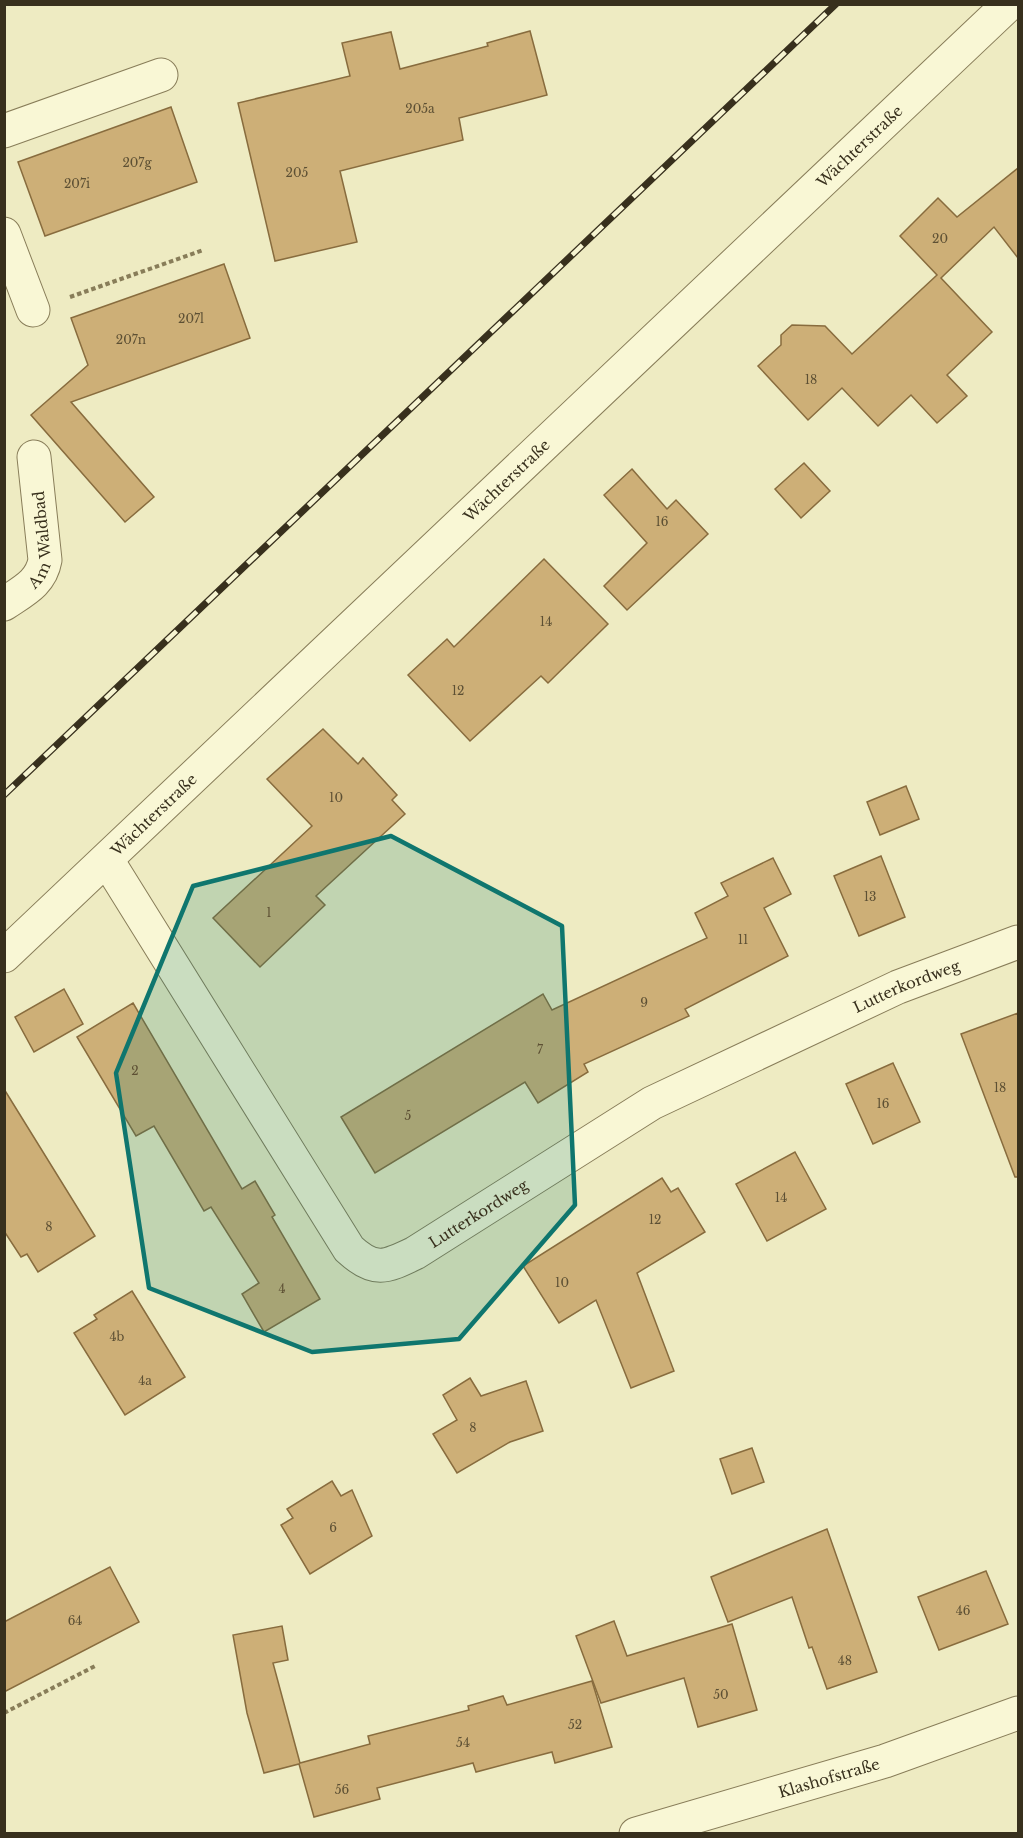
<svg xmlns="http://www.w3.org/2000/svg" width="1023" height="1838" font-family="'Libre Baskerville',serif">
<style>
.building{fill:#cdaf77;stroke:#886c3e;stroke-width:1.5}
.lines{fill:none;stroke-linecap:round;stroke-linejoin:round}
.minor-casing{stroke:#887d59;stroke-width:35}
.path{stroke:#887d59;stroke-width:4;stroke-dasharray:4.5 3;stroke-linecap:butt}
.minor{stroke:#f9f7d5;stroke-width:33}
.rail-casing{stroke:#38301d;stroke-width:7}
.rail{stroke:#f6f4d1;stroke-width:4.5;stroke-dasharray:14;stroke-linecap:butt}
.marked{fill:#0f766e;fill-opacity:0.2;stroke:#0f766e;stroke-width:4.5;stroke-linejoin:round}
.labels{text-anchor:middle;dominant-baseline:central;stroke-width:5;stroke-linejoin:round;paint-order:stroke}
.number-label{font-size:12px;fill:#5d5034}
.street-label{font-size:15px;fill:#38301d;stroke:#f6f4d1}
</style>
<rect width="100%" height="100%" fill="#eeebc2"/>
<g class="building">
<path d="M 530,31 L 547,95 L 459,118 L 463,140 L 340,171 L 357,242 L 275,261 L 238,103 L 350,76 L 342,43 L 391,32 L 400,69 L 488,46 L 487,43 Z"/>
<path d="M 171,107 L 197,182 L 45,236 L 18,162 Z"/>
<path d="M 1018,168 L 1018,258 L 994,227 L 941,278 L 992,332 L 947,375 L 967,396 L 937,423 L 911,395 L 878,426 L 842,388 L 808,420 L 758,366 L 781,345 L 781,335 L 792,325 L 825,326 L 852,354 L 937,275 L 900,236 L 938,198 L 957,217 Z"/>
<path d="M 224,264 L 250,338 L 71,402 L 154,497 L 125,522 L 31,415 L 88,365 L 71,318 Z"/>
<path d="M 804,463 L 830,491 L 801,518 L 775,489 Z"/>
<path d="M 632,469 L 667,509 L 676,500 L 708,534 L 627,610 L 604,586 L 647,543 L 604,495 Z"/>
<path d="M 544,559 L 608,624 L 548,683 L 541,676 L 470,741 L 408,675 L 447,639 L 454,647 Z"/>
<path d="M 323,729 L 358,764 L 363,758 L 397,795 L 392,800 L 405,814 L 316,896 L 325,905 L 260,967 L 213,918 L 312,826 L 267,779 Z"/>
<path d="M 906,786 L 919,819 L 880,835 L 867,802 Z"/>
<path d="M 881,856 L 905,917 L 859,936 L 834,876 Z"/>
<path d="M 773,858 L 791,894 L 764,908 L 788,956 L 685,1009 L 689,1016 L 584,1064 L 588,1072 L 538,1103 L 525,1082 L 375,1173 L 341,1117 L 543,994 L 552,1010 L 707,938 L 695,913 L 728,896 L 721,883 Z"/>
<path d="M 64,989 L 83,1024 L 34,1052 L 15,1017 Z"/>
<path d="M 133,1003 L 242,1189 L 255,1181 L 275,1215 L 272,1217 L 320,1299 L 264,1332 L 242,1294 L 259,1283 L 211,1207 L 204,1211 L 154,1126 L 136,1136 L 77,1037 Z"/>
<path d="M 1018,1013 L 1018,1177 L 1015,1177 L 961,1034 Z"/>
<path d="M 893,1063 L 920,1122 L 873,1144 L 846,1084 Z"/>
<path d="M 4,1089 L 95,1236 L 38,1272 L 27,1254 L 21,1257 L 4,1231 Z"/>
<path d="M 795,1152 L 826,1209 L 767,1241 L 736,1184 Z"/>
<path d="M 662,1178 L 671,1192 L 678,1188 L 705,1232 L 637,1273 L 674,1371 L 631,1388 L 596,1300 L 559,1323 L 523,1266 Z"/>
<path d="M 132,1291 L 185,1377 L 125,1415 L 74,1333 L 97,1319 L 94,1315 Z"/>
<path d="M 470,1378 L 481,1396 L 526,1381 L 543,1431 L 510,1442 L 457,1473 L 433,1434 L 457,1420 L 443,1395 Z"/>
<path d="M 752,1448 L 764,1482 L 732,1494 L 720,1459 Z"/>
<path d="M 332,1481 L 341,1496 L 352,1490 L 372,1536 L 310,1574 L 281,1525 L 293,1518 L 287,1509 Z"/>
<path d="M 827,1529 L 877,1672 L 827,1689 L 812,1647 L 809,1648 L 792,1597 L 728,1622 L 711,1577 Z"/>
<path d="M 110,1567 L 139,1622 L 4,1692 L 4,1622 Z"/>
<path d="M 986,1571 L 1008,1624 L 939,1650 L 918,1597 Z"/>
<path d="M 614,1621 L 627,1656 L 732,1624 L 757,1710 L 698,1727 L 684,1678 L 601,1703 L 576,1636 Z"/>
<path d="M 282,1626 L 288,1660 L 273,1663 L 300,1763 L 370,1744 L 368,1736 L 469,1710 L 468,1706 L 503,1696 L 507,1705 L 592,1681 L 612,1747 L 555,1763 L 552,1752 L 476,1772 L 473,1763 L 377,1788 L 380,1799 L 314,1817 L 299,1764 L 264,1773 L 247,1713 L 233,1635 Z"/>
</g>
<g class="lines">
<defs>
<g id="minor">
<path d="M 4,131 L 161,75"/>
<path d="M 4,234 L 33,310"/>
<path id="s1" d="M 4,604 C 23,591 41,583 45,560 L 34,457"/>
<path id="s2" d="M 107,860 L 349,1249 C 375,1273 386,1267 415,1253 L 652,1103 L 898,987 L 1018,942"/>
<path id="s3" d="M 4,956 L 1009,4"/>
<path id="s4" d="M 636,1834 L 885,1761 L 1018,1713"/>
</g>
</defs>
<use href="#minor" class="minor-casing"/>
<g class="path">
<path d="M 70,297 L 203,250"/>
<path d="M 4,1713 L 97,1665"/>
</g>
<use href="#minor" class="minor"/>
<defs>
<path id="rail" d="M 4,795 L 836,4"/>
</defs>
<use href="#rail" class="rail-casing"/>
<use href="#rail" class="rail"/>
</g>
<path class="marked" d="M 391,836 L 562,926 L 575,1205 L 459,1339 L 312,1352 L 149,1288 L 116,1073 L 193,886 Z"/>
<g class="labels">
<g class="number-label">
<text x="420" y="108">205a</text>
<text x="137" y="162">207g</text>
<text x="297" y="172">205</text>
<text x="77" y="183">207i</text>
<text x="940" y="238">20</text>
<text x="191" y="318">207l</text>
<text x="131" y="339">207n</text>
<text x="811" y="379">18</text>
<text x="662" y="521">16</text>
<text x="546" y="621">14</text>
<text x="458" y="690">12</text>
<text x="336" y="797">10</text>
<text x="870" y="896">13</text>
<text x="269" y="912">1</text>
<text x="743" y="939">11</text>
<text x="644" y="1002">9</text>
<text x="540" y="1049">7</text>
<text x="135" y="1070">2</text>
<text x="1000" y="1087">18</text>
<text x="883" y="1103">16</text>
<text x="408" y="1115">5</text>
<text x="781" y="1197">14</text>
<text x="655" y="1219">12</text>
<text x="49" y="1226">8</text>
<text x="562" y="1282">10</text>
<text x="282" y="1288">4</text>
<text x="117" y="1336">4b</text>
<text x="145" y="1380">4a</text>
<text x="473" y="1427">8</text>
<text x="333" y="1527">6</text>
<text x="963" y="1610">46</text>
<text x="75" y="1620">64</text>
<text x="845" y="1660">48</text>
<text x="721" y="1694">50</text>
<text x="575" y="1724">52</text>
<text x="463" y="1742">54</text>
<text x="342" y="1789">56</text>
</g>
<g class="street-label">
<text stroke="none"><textPath href="#s3" startOffset="1178">Wächterstraße</textPath></text>
<text stroke="none"><textPath href="#s3" startOffset="692">Wächterstraße</textPath></text>
<text stroke="none"><textPath href="#s1" startOffset="82">Am Waldbad</textPath></text>
<text stroke="none"><textPath href="#s3" startOffset="206">Wächterstraße</textPath></text>
<text stroke="none"><textPath href="#s2" startOffset="1092">Lutterkordweg</textPath></text>
<text stroke="none"><textPath href="#s2" startOffset="606">Lutterkordweg</textPath></text>
<text stroke="none"><textPath href="#s4" startOffset="201">Klashofstraße</textPath></text>
</g>
</g>
<rect width="1023" height="1838" fill="none" stroke="#38301d" stroke-width="12"/>
</svg>
